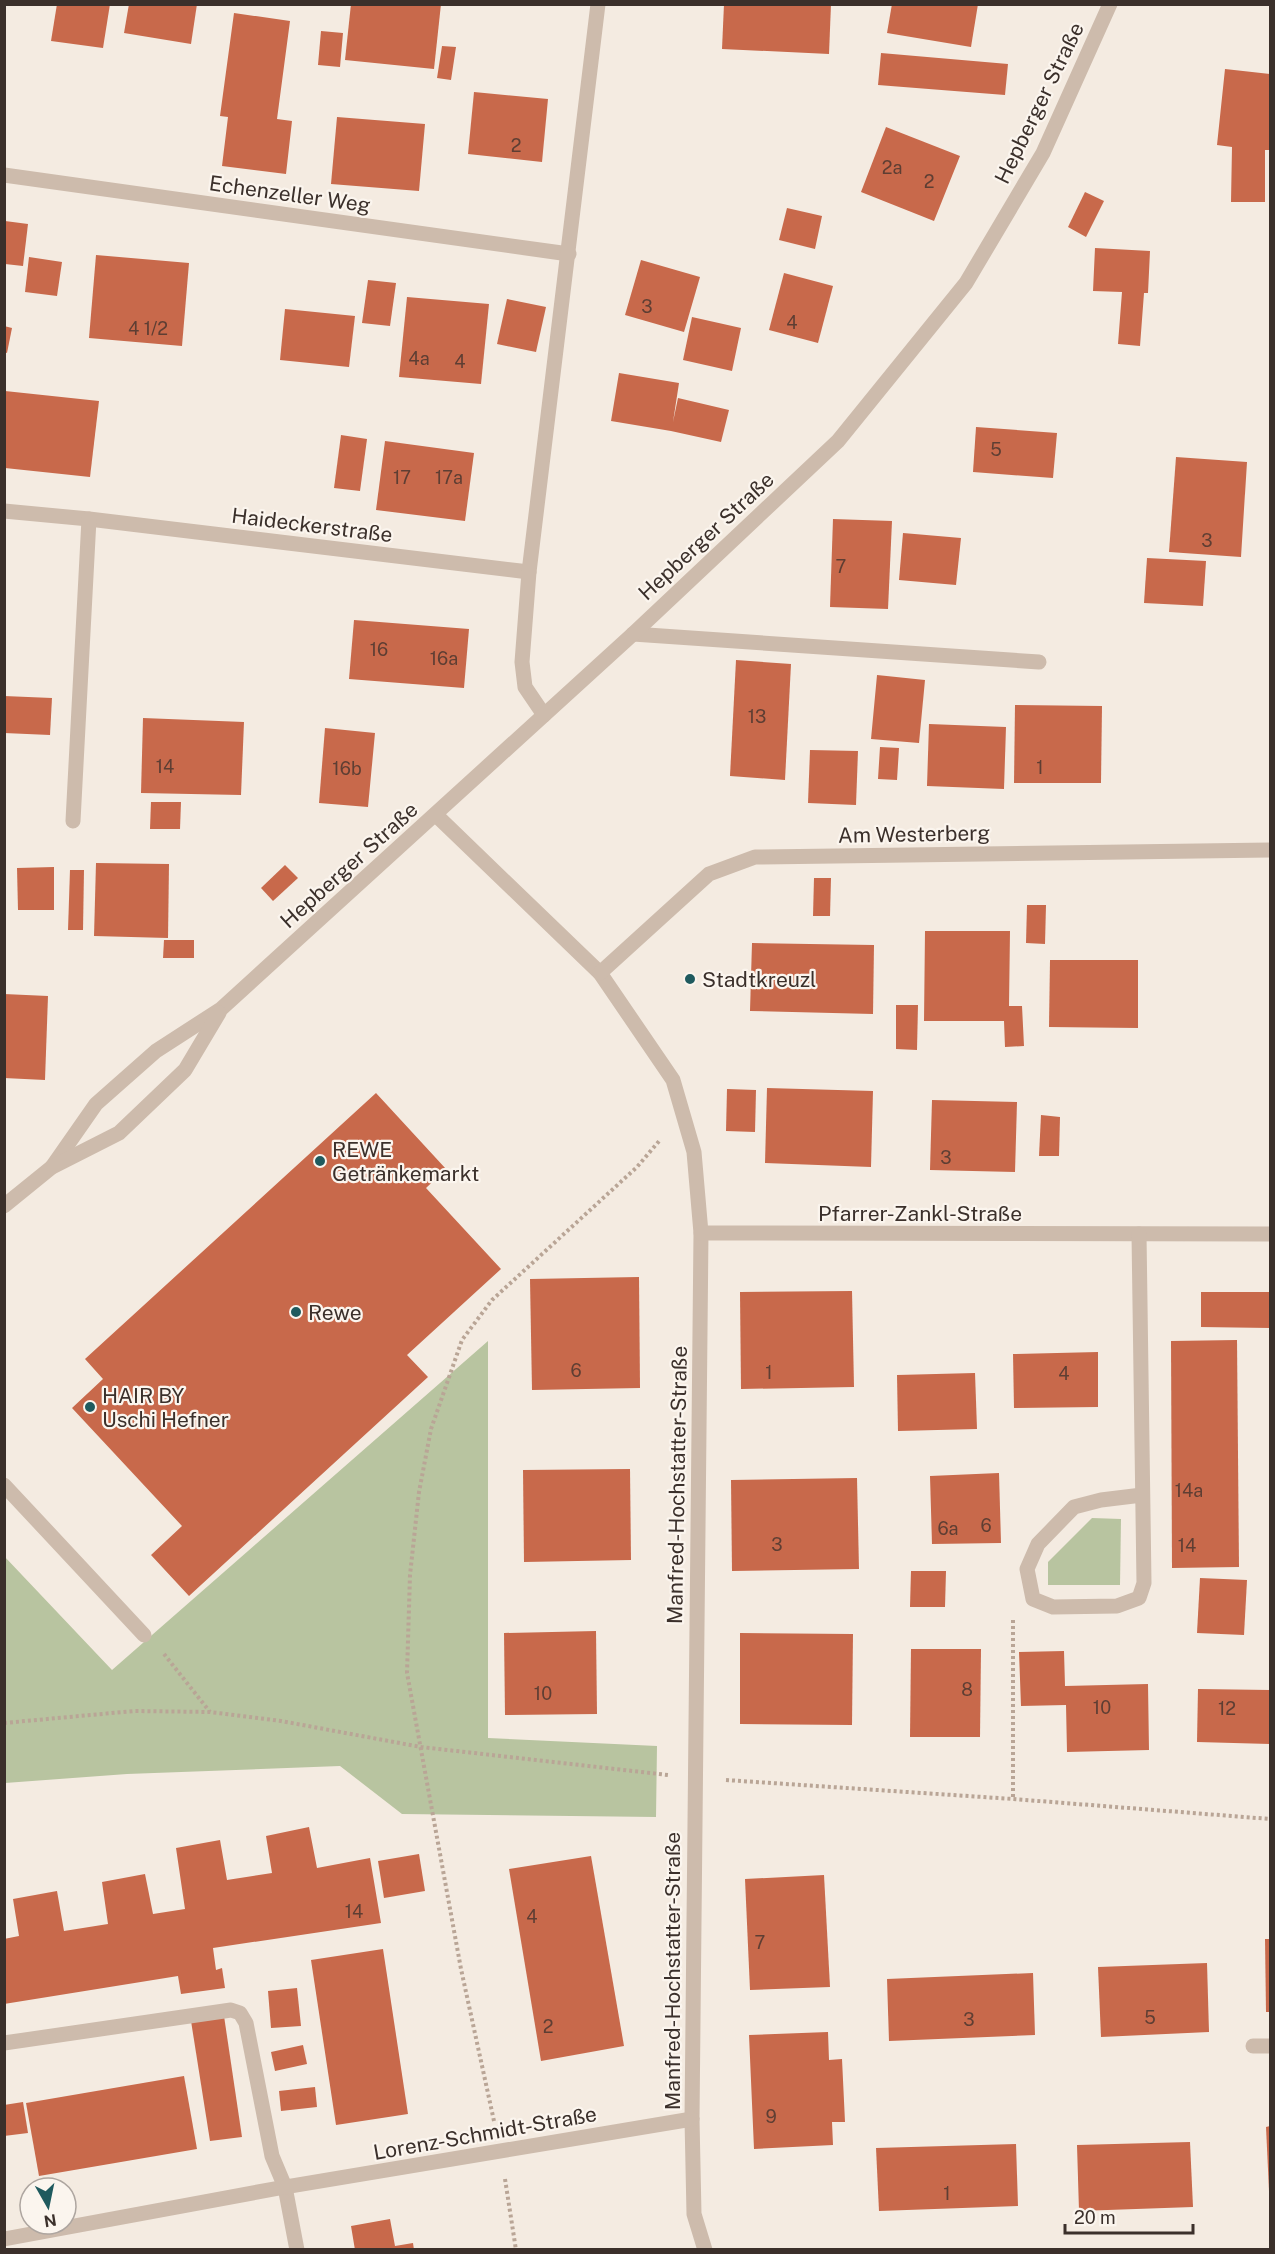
<svg xmlns="http://www.w3.org/2000/svg" width="1275" height="2254" font-family="'Public Sans',sans-serif">
<style>
.green{fill:#b8c4a0}
.building{fill:#c8694b}
.lines{fill:none;stroke-linecap:round;stroke-linejoin:round}
.path{stroke:#b9a596;stroke-width:4;stroke-dasharray:3 3;stroke-linecap:butt}
.minor{stroke:#cdbbac;stroke-width:15}
.poi-dot{fill:#1f5a5e;stroke:#fbf5ee;stroke-width:2}
.labels{text-anchor:middle;dominant-baseline:central;stroke-width:4.5;stroke-linejoin:round;paint-order:stroke}
.number-label{font-size:18px;fill:#5e3e33}
.street-label{font-size:21px;fill:#3b302b;stroke:#fbf5ee}
.poi-label{font-size:21px;fill:#3b302b;stroke:#fbf5ee;text-anchor:start}
</style>
<rect width="100%" height="100%" fill="#f4ebe1"/>
<g class="green">
<path d="M 488,1341 L 488,1738 L 657,1746 L 656,1817 L 402,1814 L 340,1766 L 127,1774 L 5,1783 L 4,1556 L 112,1670 Z"/>
<path d="M 1092,1518 L 1121,1519 L 1120,1585 L 1048,1585 L 1048,1562 Z"/>
</g>
<g class="building">
<path d="M 57,4 L 110,4 L 103,48 L 51,41 Z"/>
<path d="M 129,4 L 197,4 L 191,44 L 124,33 Z"/>
<path d="M 351,4 L 441,4 L 434,69 L 345,60 Z"/>
<path d="M 724,4 L 831,4 L 829,54 L 722,49 Z"/>
<path d="M 892,4 L 978,4 L 971,47 L 887,33 Z"/>
<path d="M 234,13 L 290,21 L 277,119 L 292,121 L 286,174 L 222,166 L 228,117 L 220,116 Z"/>
<path d="M 321,31 L 343,33 L 340,67 L 318,65 Z"/>
<path d="M 442,46 L 456,47 L 451,80 L 437,78 Z"/>
<path d="M 881,53 L 1008,64 L 1005,95 L 878,85 Z"/>
<path d="M 1225,69 L 1270,74 L 1270,150 L 1265,150 L 1265,202 L 1231,202 L 1232,147 L 1217,145 Z"/>
<path d="M 474,92 L 548,99 L 542,162 L 468,154 Z"/>
<path d="M 337,117 L 425,124 L 419,191 L 331,184 Z"/>
<path d="M 886,127 L 960,156 L 934,221 L 861,192 Z"/>
<path d="M 1085,192 L 1104,201 L 1086,237 L 1068,227 Z"/>
<path d="M 787,208 L 822,216 L 815,249 L 779,240 Z"/>
<path d="M 5,221 L 28,224 L 23,266 L 5,264 Z"/>
<path d="M 1095,248 L 1150,251 L 1148,293 L 1144,293 L 1140,346 L 1118,344 L 1122,292 L 1093,291 Z"/>
<path d="M 96,255 L 189,263 L 182,346 L 89,338 Z"/>
<path d="M 29,257 L 62,262 L 57,296 L 25,292 Z"/>
<path d="M 641,260 L 700,277 L 684,332 L 625,315 Z"/>
<path d="M 784,273 L 833,286 L 818,343 L 769,330 Z"/>
<path d="M 368,280 L 396,283 L 390,326 L 362,323 Z"/>
<path d="M 407,297 L 489,304 L 481,384 L 399,377 Z"/>
<path d="M 507,299 L 546,307 L 536,352 L 497,344 Z"/>
<path d="M 285,309 L 355,316 L 349,367 L 280,360 Z"/>
<path d="M 692,317 L 741,328 L 732,371 L 683,360 Z"/>
<path d="M 4,326 L 12,328 L 7,353 L 4,352 Z"/>
<path d="M 619,373 L 679,383 L 673,422 L 678,398 L 729,410 L 721,442 L 671,431 L 611,421 Z"/>
<path d="M 5,391 L 99,401 L 90,477 L 5,468 Z"/>
<path d="M 976,427 L 1057,433 L 1053,478 L 973,472 Z"/>
<path d="M 341,435 L 367,439 L 360,491 L 334,488 Z"/>
<path d="M 385,441 L 474,453 L 465,521 L 376,510 Z"/>
<path d="M 1176,457 L 1247,462 L 1241,557 L 1169,552 Z"/>
<path d="M 833,519 L 892,521 L 888,609 L 830,607 Z"/>
<path d="M 903,533 L 961,538 L 956,585 L 899,580 Z"/>
<path d="M 1147,558 L 1206,561 L 1203,606 L 1144,603 Z"/>
<path d="M 354,620 L 469,629 L 464,688 L 349,679 Z"/>
<path d="M 736,660 L 791,664 L 785,780 L 730,776 Z"/>
<path d="M 877,675 L 925,680 L 919,743 L 871,739 Z"/>
<path d="M 4,696 L 52,698 L 50,735 L 4,733 Z"/>
<path d="M 1015,705 L 1102,706 L 1101,783 L 1014,783 Z"/>
<path d="M 143,718 L 244,722 L 241,795 L 141,793 Z"/>
<path d="M 929,724 L 1006,727 L 1004,789 L 927,786 Z"/>
<path d="M 325,728 L 375,733 L 368,807 L 319,803 Z"/>
<path d="M 880,747 L 899,748 L 897,780 L 878,779 Z"/>
<path d="M 810,750 L 858,751 L 856,805 L 808,803 Z"/>
<path d="M 151,802 L 181,802 L 180,829 L 150,829 Z"/>
<path d="M 96,863 L 169,864 L 168,938 L 94,936 Z"/>
<path d="M 285,865 L 298,878 L 273,901 L 261,888 Z"/>
<path d="M 54,867 L 54,910 L 18,910 L 17,868 Z"/>
<path d="M 70,870 L 84,870 L 83,930 L 68,930 Z"/>
<path d="M 814,878 L 831,878 L 830,916 L 813,916 Z"/>
<path d="M 1027,905 L 1046,905 L 1045,944 L 1026,943 Z"/>
<path d="M 925,931 L 1010,931 L 1009,1006 L 1022,1006 L 1024,1046 L 1005,1047 L 1004,1021 L 924,1021 Z"/>
<path d="M 164,940 L 194,940 L 194,958 L 163,958 Z"/>
<path d="M 752,943 L 874,945 L 873,1014 L 750,1011 Z"/>
<path d="M 1050,960 L 1138,960 L 1138,1028 L 1049,1027 Z"/>
<path d="M 4,994 L 48,996 L 45,1080 L 4,1078 Z"/>
<path d="M 896,1005 L 918,1005 L 917,1050 L 896,1049 Z"/>
<path d="M 767,1088 L 873,1091 L 871,1167 L 765,1163 Z"/>
<path d="M 727,1089 L 756,1090 L 755,1132 L 726,1131 Z"/>
<path d="M 376,1093 L 446,1169 L 426,1188 L 501,1269 L 407,1355 L 428,1377 L 189,1596 L 151,1555 L 182,1526 L 72,1408 L 103,1379 L 85,1359 Z"/>
<path d="M 932,1100 L 1017,1102 L 1015,1172 L 930,1170 Z"/>
<path d="M 1041,1115 L 1060,1117 L 1059,1156 L 1039,1156 Z"/>
<path d="M 639,1277 L 640,1388 L 532,1390 L 530,1279 Z"/>
<path d="M 852,1291 L 854,1387 L 741,1389 L 740,1292 Z"/>
<path d="M 1201,1292 L 1270,1292 L 1270,1328 L 1201,1327 Z"/>
<path d="M 1237,1340 L 1239,1567 L 1172,1568 L 1171,1341 Z"/>
<path d="M 1098,1352 L 1098,1407 L 1014,1408 L 1013,1354 Z"/>
<path d="M 975,1373 L 977,1429 L 898,1431 L 897,1375 Z"/>
<path d="M 630,1469 L 631,1560 L 524,1562 L 523,1470 Z"/>
<path d="M 999,1473 L 1001,1543 L 932,1544 L 930,1476 Z"/>
<path d="M 857,1478 L 859,1569 L 732,1571 L 731,1480 Z"/>
<path d="M 911,1571 L 946,1571 L 945,1607 L 910,1607 Z"/>
<path d="M 1200,1578 L 1247,1580 L 1244,1635 L 1197,1633 Z"/>
<path d="M 596,1631 L 597,1714 L 505,1715 L 504,1633 Z"/>
<path d="M 740,1633 L 853,1634 L 852,1725 L 740,1724 Z"/>
<path d="M 911,1649 L 981,1649 L 980,1737 L 910,1737 Z"/>
<path d="M 1064,1651 L 1065,1686 L 1148,1684 L 1149,1750 L 1067,1752 L 1066,1705 L 1021,1706 L 1019,1652 Z"/>
<path d="M 1198,1689 L 1270,1690 L 1270,1744 L 1197,1742 Z"/>
<path d="M 309,1827 L 317,1868 L 370,1858 L 381,1923 L 213,1948 L 216,1970 L 222,1968 L 225,1988 L 181,1994 L 178,1976 L 4,2004 L 4,1939 L 19,1936 L 13,1899 L 57,1891 L 64,1931 L 108,1924 L 102,1882 L 145,1874 L 153,1914 L 185,1909 L 176,1848 L 220,1840 L 227,1880 L 272,1873 L 266,1836 Z"/>
<path d="M 419,1854 L 425,1891 L 384,1898 L 378,1861 Z"/>
<path d="M 591,1856 L 624,2046 L 541,2061 L 509,1869 Z"/>
<path d="M 824,1875 L 830,1987 L 750,1990 L 745,1879 Z"/>
<path d="M 1265,1939 L 1270,1939 L 1270,2012 L 1266,2012 Z"/>
<path d="M 383,1949 L 408,2114 L 336,2125 L 311,1960 Z"/>
<path d="M 1207,1963 L 1209,2032 L 1101,2037 L 1098,1967 Z"/>
<path d="M 1033,1973 L 1035,2035 L 889,2041 L 887,1979 Z"/>
<path d="M 297,1988 L 301,2026 L 271,2028 L 268,1991 Z"/>
<path d="M 224,2016 L 242,2137 L 210,2141 L 191,2021 Z"/>
<path d="M 828,2032 L 829,2060 L 842,2059 L 845,2122 L 832,2122 L 833,2145 L 754,2149 L 749,2035 Z"/>
<path d="M 303,2045 L 307,2064 L 275,2071 L 271,2052 Z"/>
<path d="M 184,2076 L 197,2149 L 39,2176 L 26,2103 Z"/>
<path d="M 315,2087 L 317,2107 L 281,2111 L 279,2091 Z"/>
<path d="M 23,2102 L 28,2133 L 4,2136 L 4,2105 Z"/>
<path d="M 1270,2126 L 1270,2191 L 1269,2191 L 1266,2127 Z"/>
<path d="M 1190,2142 L 1193,2207 L 1079,2211 L 1077,2145 Z"/>
<path d="M 1016,2144 L 1018,2206 L 879,2211 L 876,2148 Z"/>
<path d="M 390,2219 L 395,2246 L 413,2243 L 414,2250 L 355,2250 L 351,2226 Z"/>
</g>
<g class="lines">
<g class="path">
<path d="M 1013,1620 L 1013,1799"/>
<path d="M 164,1654 L 210,1712"/>
<path d="M 4,1723 L 134,1711 L 210,1712 L 281,1721 L 421,1747 L 668,1775"/>
<path d="M 726,1780 L 1013,1799 L 1270,1819"/>
<path d="M 494,2121 L 461,1969 L 407,1673 L 410,1575 L 419,1492 L 431,1429 L 462,1340 L 492,1300 L 637,1167 L 660,1140"/>
<path d="M 505,2179 L 516,2250"/>
</g>
<g class="minor">
<path d="M 4,175 L 569,254"/>
<path d="M 4,511 L 89,519 L 529,572"/>
<path d="M 633,634 L 1039,662"/>
<path d="M 544,715 L 525,687 L 522,662 L 529,572 L 598,4"/>
<path d="M 436,815 L 600,973 L 673,1080 L 694,1152 L 701,1233 L 692,2119 L 694,2214 L 705,2250"/>
<path d="M 73,821 L 89,519"/>
<path d="M 600,973 L 709,874 L 755,857 L 1270,850"/>
<path d="M 52,1167 L 96,1104 L 156,1051 L 221,1009 L 633,634 L 838,441 L 966,283 L 1043,153 L 1110,4"/>
<path d="M 4,1206 L 52,1167 L 119,1133 L 185,1070 L 219,1013"/>
<path d="M 701,1233 L 1270,1234"/>
<path d="M 1139,1234 L 1144,1583 L 1139,1598 L 1117,1606 L 1053,1607 L 1033,1599 L 1027,1569 L 1038,1544 L 1074,1507 L 1101,1500 L 1142,1495"/>
<path d="M 4,1485 L 144,1635"/>
<path d="M 4,2043 L 231,2010 L 240,2013 L 246,2023 L 272,2156 L 285,2187 L 297,2250"/>
<path d="M 1253,2046 L 1270,2046"/>
<path d="M 4,2239 L 285,2187 L 692,2119"/>
</g>
</g>
<g class="poi-dot">
<circle cx="690" cy="979" r="6"/>
<circle cx="320" cy="1161" r="6"/>
<circle cx="296" cy="1312" r="6"/>
<circle cx="90" cy="1407" r="6"/>
</g>
<g class="labels">
<g class="number-label">
<text x="516" y="145">2</text>
<text x="892" y="167">2a</text>
<text x="929" y="181">2</text>
<text x="647" y="306">3</text>
<text x="792" y="322">4</text>
<text x="148" y="328">4 1/2</text>
<text x="419" y="358">4a</text>
<text x="460" y="361">4</text>
<text x="996" y="449">5</text>
<text x="402" y="477">17</text>
<text x="449" y="477">17a</text>
<text x="1207" y="540">3</text>
<text x="841" y="566">7</text>
<text x="379" y="649">16</text>
<text x="444" y="658">16a</text>
<text x="757" y="716">13</text>
<text x="165" y="766">14</text>
<text x="1040" y="767">1</text>
<text x="347" y="768">16b</text>
<text x="946" y="1157">3</text>
<text x="576" y="1370">6</text>
<text x="769" y="1372">1</text>
<text x="1064" y="1373">4</text>
<text x="1189" y="1490">14a</text>
<text x="986" y="1525">6</text>
<text x="948" y="1528">6a</text>
<text x="777" y="1544">3</text>
<text x="1187" y="1545">14</text>
<text x="967" y="1689">8</text>
<text x="543" y="1693">10</text>
<text x="1102" y="1707">10</text>
<text x="1227" y="1708">12</text>
<text x="354" y="1911">14</text>
<text x="532" y="1916">4</text>
<text x="760" y="1942">7</text>
<text x="1150" y="2017">5</text>
<text x="969" y="2019">3</text>
<text x="548" y="2026">2</text>
<text x="771" y="2116">9</text>
<text x="947" y="2193">1</text>
</g>
<g class="street-label">
<text transform="translate(1039 103) rotate(-64)">Hepberger Straße</text>
<text transform="translate(290 194) rotate(8)">Echenzeller Weg</text>
<text transform="translate(312 525) rotate(7)">Haideckerstraße</text>
<text transform="translate(706 536) rotate(-43)">Hepberger Straße</text>
<text transform="translate(914 834) rotate(-1)">Am Westerberg</text>
<text transform="translate(349 865) rotate(-42)">Hepberger Straße</text>
<text x="920" y="1213">Pfarrer-Zankl-Straße</text>
<text transform="translate(677 1485) rotate(-89)">Manfred-Hochstatter-Straße</text>
<text transform="translate(672 1971) rotate(-90)">Manfred-Hochstatter-Straße</text>
<text transform="translate(485 2133) rotate(-10)">Lorenz-Schmidt-Straße</text>
</g>
<g class="poi-label">
<text x="702" y="979">Stadtkreuzl</text>
<text x="332" y="1149">REWE<tspan x="332" dy="24">Getränkemarkt</tspan></text>
<text x="308" y="1312">Rewe</text>
<text x="102" y="1395">HAIR BY<tspan x="102" dy="24">Uschi Hefner</tspan></text>
</g>
</g>
<rect width="1275" height="2254" fill="none" stroke="#3b302b" stroke-width="12"/>
<g transform="translate(48 2206) rotate(171)"><circle r="28" fill="#fbf5ee" stroke="#aea6a0" stroke-width="1.5"/>
<path d="M0-4.5L10 22L0 15L-10 22Z" fill="#1f5a5e"/>
<text y="-9" font-size="16" font-weight="bold" text-anchor="middle" fill="#3b302b">N</text>
</g>
<path d="M1065 2224v9h128v-9" fill="none" stroke="#3b302b" stroke-width="3"/>
<text x="1074" y="2224" font-size="18" fill="#3b302b" stroke="#fbf5ee" stroke-width="4.5" paint-order="stroke">20 m</text>
</svg>
